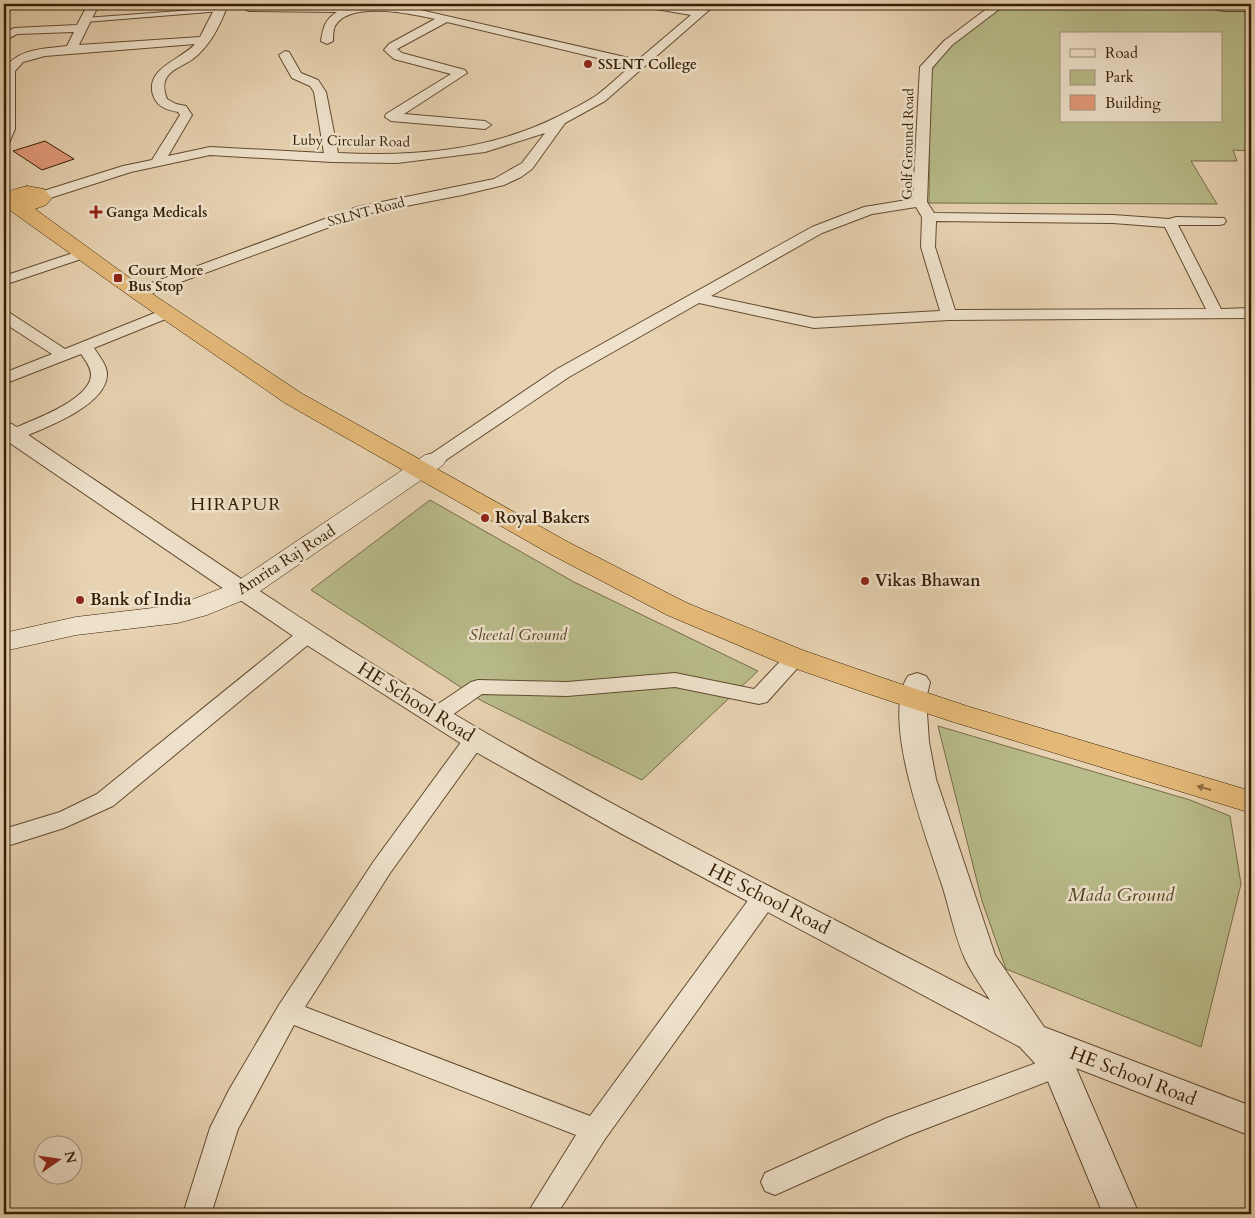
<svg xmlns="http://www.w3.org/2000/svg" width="1255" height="1218" font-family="Cardo,serif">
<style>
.green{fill:#b8bb8a;stroke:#776c47;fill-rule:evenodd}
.building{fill:#e29a78;stroke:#361e04}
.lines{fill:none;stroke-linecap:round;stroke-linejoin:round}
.service-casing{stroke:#624b2f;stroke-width:2}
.minor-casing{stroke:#624b2f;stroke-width:2}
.tertiary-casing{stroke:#624b2f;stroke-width:2}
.secondary-casing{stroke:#361e04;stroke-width:1}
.trunk-casing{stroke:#361e04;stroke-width:1}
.service{fill:#efe2cc;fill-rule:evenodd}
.minor{fill:#efe2cc;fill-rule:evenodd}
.tertiary{fill:#efe2cc;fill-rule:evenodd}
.secondary{fill:#efe2cc;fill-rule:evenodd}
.trunk{fill:#e4b978;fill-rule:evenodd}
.oneway{fill:#8d6c3e}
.poi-dot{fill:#8f2418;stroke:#efe2cc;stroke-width:2}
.labels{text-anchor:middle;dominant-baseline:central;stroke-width:5;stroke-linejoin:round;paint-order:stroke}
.far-poi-label{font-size:14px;font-weight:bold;fill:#361e04;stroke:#efe2cc;text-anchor:start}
.far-street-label{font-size:14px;fill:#361e04;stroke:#efe2cc}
.poi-label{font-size:16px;font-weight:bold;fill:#361e04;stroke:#efe2cc;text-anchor:start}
.street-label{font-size:16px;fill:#361e04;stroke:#efe2cc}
.park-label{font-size:16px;font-style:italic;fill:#564526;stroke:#efe2cc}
.neighbourhood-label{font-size:18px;letter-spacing:1px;fill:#361e04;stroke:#efe2cc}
.near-street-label{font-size:19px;fill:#361e04;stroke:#efe2cc}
.near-park-label{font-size:19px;font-style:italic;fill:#564526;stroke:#efe2cc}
</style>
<rect width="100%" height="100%" fill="#e7d2b1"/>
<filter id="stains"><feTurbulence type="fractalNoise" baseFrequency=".004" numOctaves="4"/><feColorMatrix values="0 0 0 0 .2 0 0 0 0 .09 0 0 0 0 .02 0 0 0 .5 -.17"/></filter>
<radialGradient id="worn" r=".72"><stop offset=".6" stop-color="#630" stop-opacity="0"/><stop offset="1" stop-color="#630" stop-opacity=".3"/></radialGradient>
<g class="green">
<path d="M 992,4 L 1206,4 L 1251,13 L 1251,130 L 1249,130 L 1249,146 L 1251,151 L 1233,150 L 1237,161 L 1191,161 L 1217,204 L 929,203 L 930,67 L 945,45 ZM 1061,34 L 1221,34 L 1221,121 L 1061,121 Z"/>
<path d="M 430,500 L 574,582 L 758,671 L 642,780 L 482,701 L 311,590 Z"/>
<path d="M 938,726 L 1190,800 L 1230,816 L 1241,884 L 1201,1047 L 1006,969 L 982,901 Z"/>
</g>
<path class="building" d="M 45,141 L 74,159 L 42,170 L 13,151 Z"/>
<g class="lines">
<defs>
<path id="service" d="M 220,8 L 223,10 L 222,11 L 85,22 L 82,20 L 85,18 Z"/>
<g id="minor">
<path d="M 88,4 L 99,4 L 79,45 L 200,37 L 217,4 L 228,4 C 221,24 210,46 193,59 C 185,65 173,68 167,77 C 163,83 164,92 167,99 L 176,104 L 186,106 L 192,115 L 168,156 L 210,147 L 324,153 L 314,92 L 310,86 L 292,78 L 279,55 L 285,51 L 289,52 L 301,73 L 318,80 L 326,92 L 338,153 C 414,157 488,151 557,117 C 570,110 584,104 597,95 C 609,86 620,75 631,66 L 447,22 L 397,49 L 402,53 L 465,70 L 467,73 L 404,114 L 485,121 L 491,125 L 485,129 L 391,121 L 385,117 L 386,114 L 451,74 L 394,59 L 384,50 L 389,44 L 435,19 C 412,14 350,0 335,26 C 333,30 333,36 333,41 L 327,44 L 321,41 C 323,28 325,19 337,12 L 249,11 L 243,8 L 245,6 L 345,6 L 349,7 L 373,4 L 403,6 L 638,60 L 691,15 L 644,7 L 639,4 L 663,4 L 697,9 L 704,4 L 716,4 L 605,101 L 565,123 L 532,169 L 521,177 L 504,185 L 462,195 L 365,214 L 159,290 L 141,300 L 136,298 L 133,295 L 149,284 L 357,207 L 494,179 L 522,163 L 545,133 L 485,152 L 397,163 L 332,162 L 210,155 L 131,172 L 47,199 L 37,199 L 35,196 L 37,193 L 123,166 L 152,160 L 180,115 L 178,112 C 167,110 157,107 153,95 C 145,68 181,60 195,44 L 45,56 L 23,62 L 15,71 L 15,129 L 9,143 L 4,144 L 4,70 C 17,48 44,49 67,46 L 74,32 L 17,34 L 4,41 L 4,33 L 14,28 L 77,25 Z"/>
<path d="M 993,4 L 1006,4 L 952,45 L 932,68 L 927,202 L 934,213 L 1113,215 L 1169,219 L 1176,217 L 1224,218 L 1226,221 L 1224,224 L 1219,225 L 1178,225 L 1221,309 L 1251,308 L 1251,318 L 949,320 L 814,328 L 699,303 L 569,377 L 440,464 L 434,465 L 428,464 L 425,460 L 428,456 L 557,369 L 812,227 L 864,207 L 913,199 L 920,67 L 944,41 ZM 916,207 L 922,217 L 921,247 L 940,311 L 814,318 L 711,296 L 822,233 L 872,214 ZM 936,221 L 1113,223 L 1165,227 L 1206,309 L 955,310 L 935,247 Z"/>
<path d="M 1199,4 L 1251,5 L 1251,11 L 1224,11 L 1201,6 Z"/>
<path d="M 85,249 L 90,250 L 92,253 L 90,256 L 4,285 L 4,276 Z"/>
<path d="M 167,308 L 173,310 L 175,313 L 173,316 L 94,348 C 99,356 108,366 107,376 C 104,407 44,428 19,439 L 13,440 L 7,439 L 4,435 L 7,431 C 28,422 90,401 91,375 C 91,367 85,360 81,354 L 4,384 L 4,373 L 52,354 L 4,323 L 4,311 L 10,313 L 65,349 Z"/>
<path d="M 308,627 L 315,629 L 318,634 L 315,639 L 113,806 L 64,828 L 4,847 L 4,829 L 60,812 L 97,794 L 301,629 Z"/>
<path d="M 795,651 L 802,653 L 805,658 L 802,663 L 767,702 L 759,704 L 675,687 L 567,696 L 482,694 L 445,720 L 437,722 L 429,720 L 426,715 L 429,710 L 471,682 L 478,680 L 567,682 L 675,673 L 754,689 L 788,653 Z"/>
<path d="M 475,731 L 483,734 L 486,739 L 483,744 L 390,873 L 305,1007 L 590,1116 L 755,891 L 764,889 L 773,891 L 776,898 L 773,905 L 605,1139 L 557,1214 L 527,1214 L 576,1135 L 294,1025 L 238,1129 L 211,1214 L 183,1214 L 210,1128 L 229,1090 L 279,1005 L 374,861 L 467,734 Z"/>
<path d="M 1058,1055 L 1067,1058 L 1071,1066 L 1067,1074 L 907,1136 L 775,1195 L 765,1191 L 761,1182 L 765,1173 L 887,1118 Z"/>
</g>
<path id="tertiary" d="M 4,422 L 12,424 C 168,529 323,638 486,733 C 650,828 821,912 990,1000 C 982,987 973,975 966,961 C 955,938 950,910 942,885 C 927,838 880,719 908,676 L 917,673 L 926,676 L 930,682 L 926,699 L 929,742 L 936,779 L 995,955 L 1044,1027 L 1251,1106 L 1251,1136 L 1076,1068 L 1139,1214 L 1103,1214 L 1045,1074 L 1020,1047 L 622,834 L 465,746 L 299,640 L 4,439 Z"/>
<path id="secondary" d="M 434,453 L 443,455 L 446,460 L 443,465 L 253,596 L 207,615 L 178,623 L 76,635 L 4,651 L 4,633 L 76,617 L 178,605 L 233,584 L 425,455 Z"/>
<path id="trunk" d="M 27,186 L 44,189 L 52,198 L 46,205 L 35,209 L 145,289 L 301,393 L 568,542 L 687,603 L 805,651 L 886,679 L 970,707 L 1251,791 L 1251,813 L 950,721 L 866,693 L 785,665 L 667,615 L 550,554 L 285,403 L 131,297 L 4,206 C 3,190 13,190 27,186 Z"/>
</defs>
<use href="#service" class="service-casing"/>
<use href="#minor" class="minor-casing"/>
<use href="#tertiary" class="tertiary-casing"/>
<use href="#secondary" class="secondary-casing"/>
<use href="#trunk" class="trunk-casing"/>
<use href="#service" class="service"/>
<use href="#minor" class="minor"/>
<use href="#tertiary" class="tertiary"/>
<use href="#secondary" class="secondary"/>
<use href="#trunk" class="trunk"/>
</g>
<defs><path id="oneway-solid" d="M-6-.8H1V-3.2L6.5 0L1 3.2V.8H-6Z" transform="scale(1.25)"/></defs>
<use class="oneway" href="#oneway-solid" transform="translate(1204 788) rotate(-164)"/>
<g class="poi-dot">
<circle cx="588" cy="64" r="5"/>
<path d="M93.5 204.5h5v5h5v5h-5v5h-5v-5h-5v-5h5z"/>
<rect x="113" y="273" width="10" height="10" rx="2.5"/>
<circle cx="485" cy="518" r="5"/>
<circle cx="865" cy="581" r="5"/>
<circle cx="80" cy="600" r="5"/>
</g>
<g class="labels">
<g class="far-poi-label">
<text x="598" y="64">SSLNT College</text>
<text x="106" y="212">Ganga Medicals</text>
<text x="128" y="270">Court More<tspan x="128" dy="16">Bus Stop</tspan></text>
</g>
<g class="far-street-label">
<text transform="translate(351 141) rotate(1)">Luby Circular Road</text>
<text transform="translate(908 144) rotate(-89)">Golf Ground Road</text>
<text transform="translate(366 212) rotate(-15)">SSLNT Road</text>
</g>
<g class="poi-label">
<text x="495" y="518">Royal Bakers</text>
<text x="875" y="581">Vikas Bhawan</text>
<text x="90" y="600">Bank of India</text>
</g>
<g class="street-label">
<text transform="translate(286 560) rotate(-33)">Amrita Raj Road</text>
</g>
<g class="park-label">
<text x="518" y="635">Sheetal Ground</text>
</g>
<g class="neighbourhood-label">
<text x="236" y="504">HIRAPUR</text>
</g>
<g class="near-street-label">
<text transform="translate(416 702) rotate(32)">HE School Road</text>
<text transform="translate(769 899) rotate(27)">HE School Road</text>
<text transform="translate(1133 1076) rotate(21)">HE School Road</text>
</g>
<g class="near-park-label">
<text x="1121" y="895">Mada Ground</text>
</g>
</g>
<rect width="1255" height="1218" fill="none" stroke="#e7d2b1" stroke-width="20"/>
<rect x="5" y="5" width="1245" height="1208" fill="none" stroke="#361e04" stroke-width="2.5"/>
<rect x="10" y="10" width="1235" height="1198" fill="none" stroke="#361e04"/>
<rect x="1060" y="32" width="162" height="90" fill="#efe2cc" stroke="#a5947c"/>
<rect x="1070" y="49" width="25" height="8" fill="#efe2cc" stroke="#a5947c"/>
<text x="1105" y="58" font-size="15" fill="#361e04">Road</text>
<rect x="1070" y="70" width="25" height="15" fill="#b8bb8a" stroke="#a5947c"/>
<text x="1105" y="82" font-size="15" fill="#361e04">Park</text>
<rect x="1070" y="95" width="25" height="15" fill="#e29a78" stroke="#a5947c"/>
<text x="1105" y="108" font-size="15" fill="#361e04">Building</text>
<g transform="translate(58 1160) rotate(77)"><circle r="24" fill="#efe2cc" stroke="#a5947c"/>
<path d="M0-4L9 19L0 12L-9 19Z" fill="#8f2418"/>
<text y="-8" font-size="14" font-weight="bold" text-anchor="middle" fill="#361e04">N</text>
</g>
<rect width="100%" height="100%" filter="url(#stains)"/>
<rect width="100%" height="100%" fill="url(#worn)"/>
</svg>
